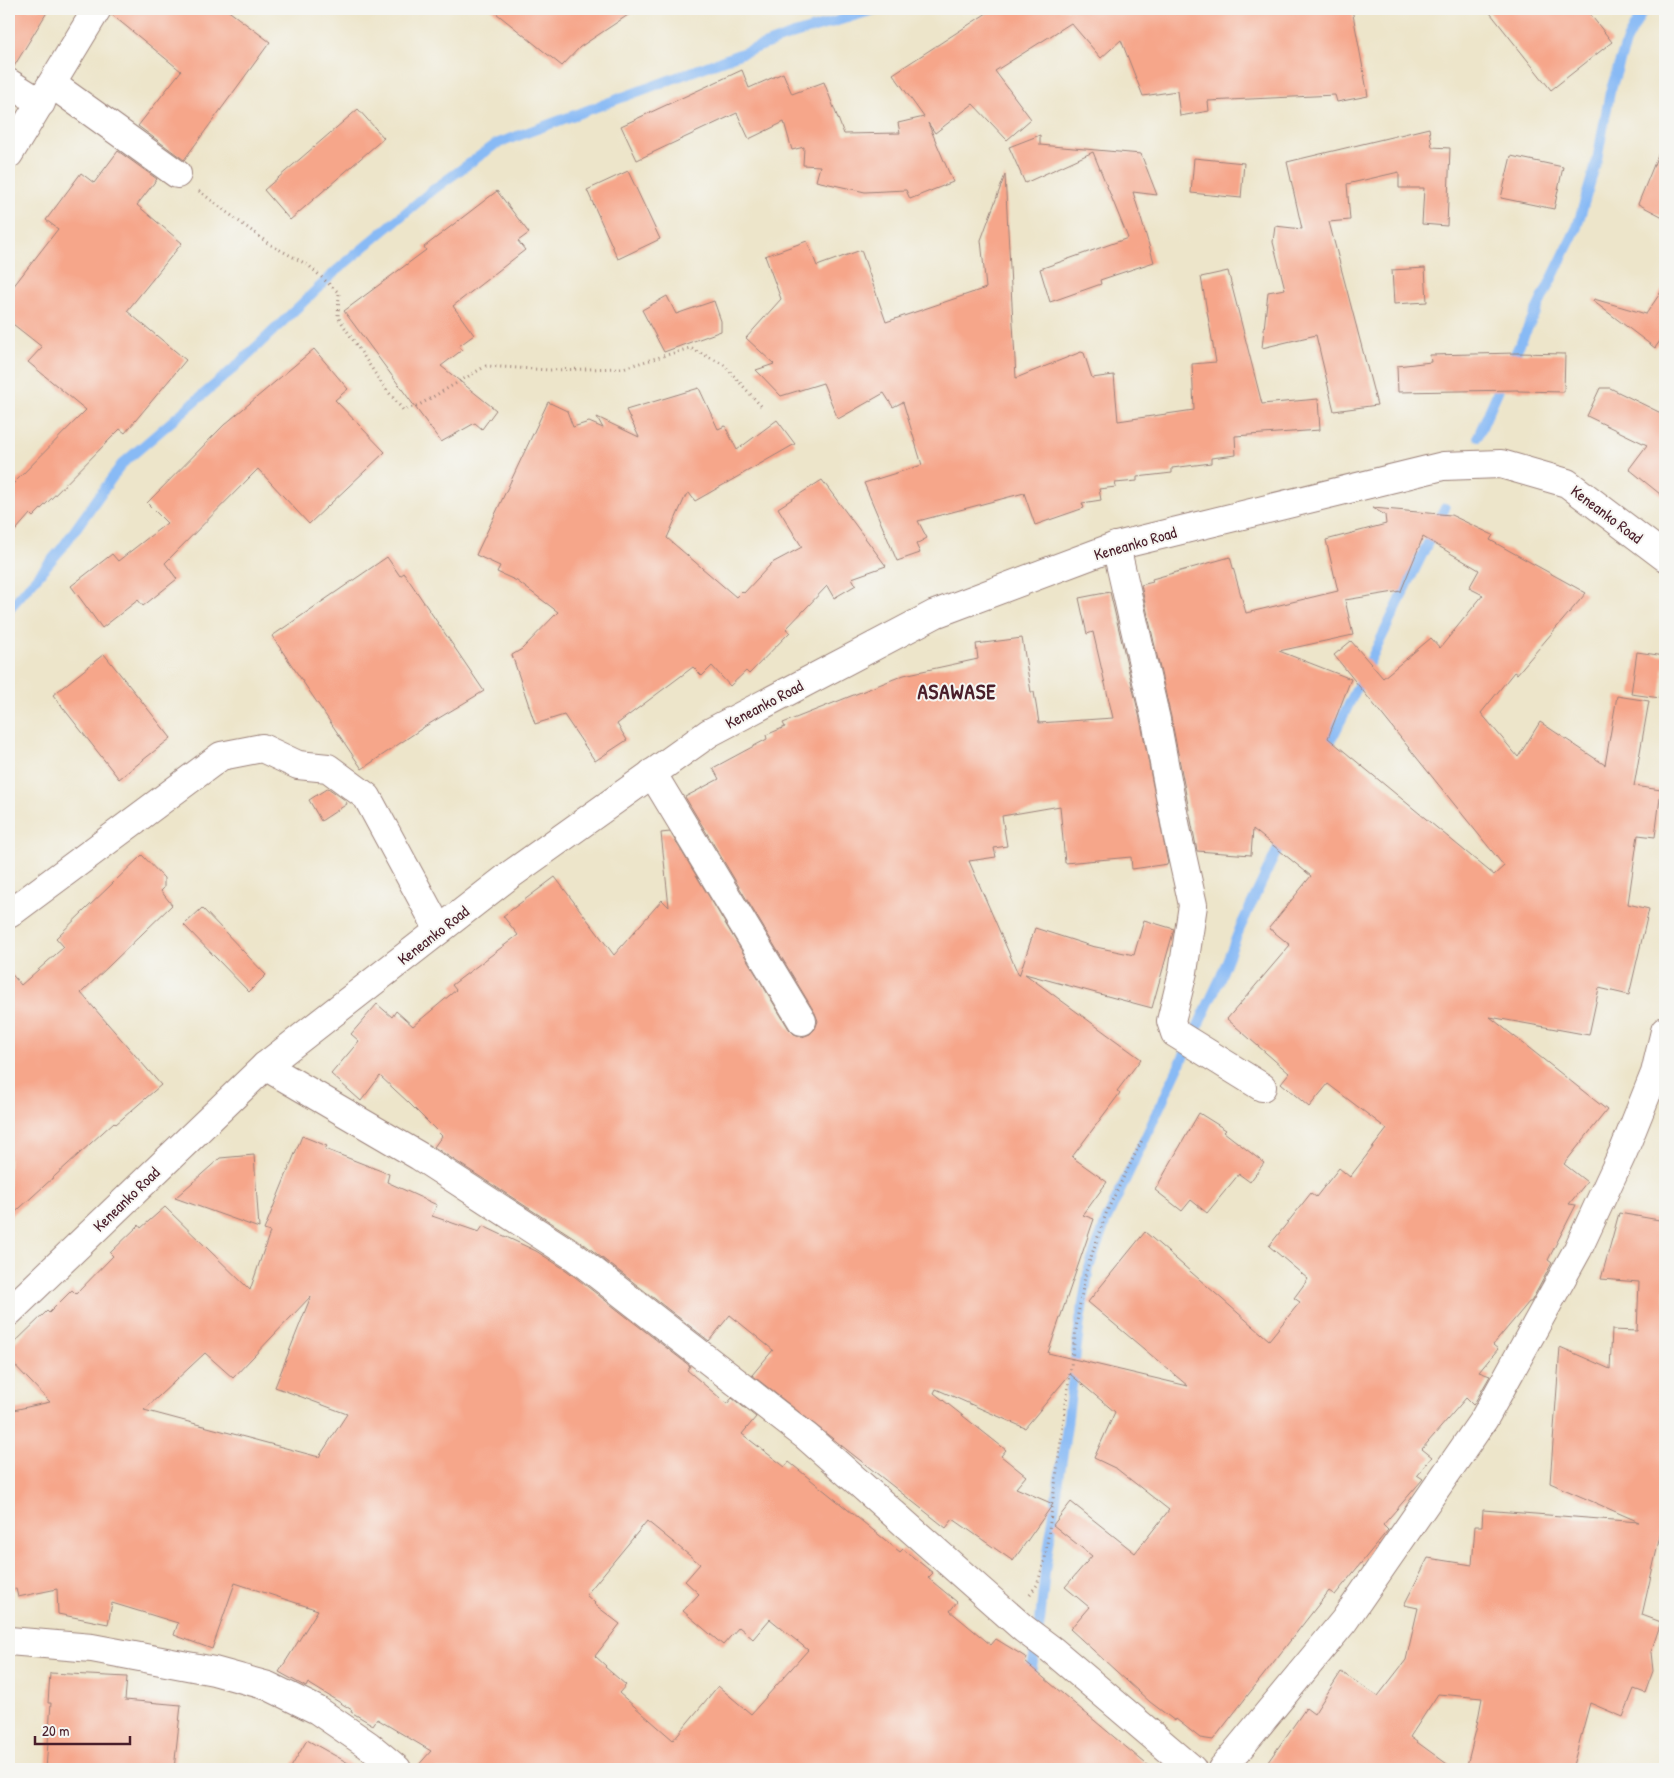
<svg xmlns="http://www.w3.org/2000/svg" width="1674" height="1778" font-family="'Patrick Hand',sans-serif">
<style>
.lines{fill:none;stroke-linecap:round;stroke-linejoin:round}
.stream{stroke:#88baf5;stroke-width:10}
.building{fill:#f6a68a;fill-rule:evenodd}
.minor-casing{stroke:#9c827a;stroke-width:30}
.tertiary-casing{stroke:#9c827a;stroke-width:30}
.path{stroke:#9c827a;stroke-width:3;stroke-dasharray:1 4;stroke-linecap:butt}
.minor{stroke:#fff;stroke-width:28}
.tertiary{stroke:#fff;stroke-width:28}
.labels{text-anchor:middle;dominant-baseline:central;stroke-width:4;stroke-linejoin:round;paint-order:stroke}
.street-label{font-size:16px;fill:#4a1f2b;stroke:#f6f6f2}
.district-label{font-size:21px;font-weight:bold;letter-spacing:1px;fill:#4a1f2b;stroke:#f6f6f2}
</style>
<rect width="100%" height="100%" fill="#f6f6f2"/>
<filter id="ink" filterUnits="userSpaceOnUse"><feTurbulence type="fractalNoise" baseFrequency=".02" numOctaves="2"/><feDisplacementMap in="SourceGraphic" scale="10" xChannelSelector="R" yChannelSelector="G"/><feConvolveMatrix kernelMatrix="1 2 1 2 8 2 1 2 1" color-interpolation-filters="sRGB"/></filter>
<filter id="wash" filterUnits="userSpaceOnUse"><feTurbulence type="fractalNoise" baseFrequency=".0096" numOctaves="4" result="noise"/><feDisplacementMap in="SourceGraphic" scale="20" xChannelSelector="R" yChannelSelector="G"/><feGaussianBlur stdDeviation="1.12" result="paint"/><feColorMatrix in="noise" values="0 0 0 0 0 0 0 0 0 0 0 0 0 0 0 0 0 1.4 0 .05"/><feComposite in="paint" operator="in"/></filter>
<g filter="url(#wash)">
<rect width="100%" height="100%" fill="#ede5ca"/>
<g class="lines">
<g class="stream">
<path d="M 1510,364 L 1577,227 L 1597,160 L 1610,92 L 1627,40 L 1644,9"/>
<path d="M 1478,436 L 1503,380"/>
<path d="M 9,609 L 62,548 L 122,464 L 234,368 L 337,270 L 430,192 L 496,144 L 791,35 L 877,9"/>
<path d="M 1325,753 L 1445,508"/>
<path d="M 1030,1679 L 1040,1622 L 1045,1571 L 1066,1433 L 1080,1321 L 1089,1268 L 1106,1221 L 1219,981 L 1240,928 L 1283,838"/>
</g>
</g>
<g id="blocks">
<g class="building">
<path d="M 9,9 L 49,9 L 13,68 L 9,68 Z"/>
<path d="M 113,9 L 226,9 L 270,42 L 184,160 L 138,126 L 181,71 L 111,14 Z"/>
<path d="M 491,9 L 637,9 L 580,47 L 562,66 Z"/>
<path d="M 993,9 L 1352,9 L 1368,96 L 1337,102 L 1335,95 L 1208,101 L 1209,111 L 1180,116 L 1177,91 L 1143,96 L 1121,40 L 1101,58 L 1071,23 L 995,71 L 1031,119 L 1007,140 L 973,104 L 935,133 L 928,123 L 953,182 L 910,199 L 906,190 L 865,192 L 816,181 L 820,166 L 803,165 L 804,147 L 792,150 L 784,122 L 749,139 L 737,113 L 637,160 L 621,126 L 742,70 L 749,88 L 783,73 L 792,94 L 824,82 L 844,134 L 900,133 L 898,123 L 924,117 L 893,74 Z"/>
<path d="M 1487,9 L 1586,9 L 1612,42 L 1551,90 Z"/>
<path d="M 358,109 L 384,138 L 290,220 L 264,190 Z"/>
<path d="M 1429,128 L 1432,147 L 1450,148 L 1447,226 L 1422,224 L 1424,188 L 1399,188 L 1399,172 L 1347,184 L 1350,220 L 1329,222 L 1377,405 L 1334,411 L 1316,335 L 1262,348 L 1268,292 L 1285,289 L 1273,242 L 1275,226 L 1302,229 L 1287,162 Z"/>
<path d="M 1040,135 L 1040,145 L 1141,154 L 1157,195 L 1133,192 L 1154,262 L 1100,280 L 1101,284 L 1050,302 L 1040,269 L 1128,238 L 1093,152 L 1025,183 L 1009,147 Z"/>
<path d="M 1664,140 L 1665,140 L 1665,218 L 1638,204 Z"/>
<path d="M 118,151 L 157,179 L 137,205 L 182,243 L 127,311 L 186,360 L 125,433 L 120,429 L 33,517 L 30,514 L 9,538 L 9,488 L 86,410 L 28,362 L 42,347 L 9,321 L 9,292 L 58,229 L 46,220 L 81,173 L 94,183 Z"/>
<path d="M 1511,156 L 1563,167 L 1554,209 L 1501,198 Z"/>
<path d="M 1194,158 L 1244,163 L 1241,198 L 1191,193 Z"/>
<path d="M 628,171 L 660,239 L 618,259 L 587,190 Z"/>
<path d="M 1005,175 L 1016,378 L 1081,352 L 1084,353 L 1092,378 L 1114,375 L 1118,421 L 1194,410 L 1192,364 L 1216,362 L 1201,277 L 1228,271 L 1262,404 L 1318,399 L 1320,430 L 1235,436 L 1236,455 L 1211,458 L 1211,463 L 1172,468 L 1172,473 L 1137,477 L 1137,481 L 1115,483 L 1116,487 L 1099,489 L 1101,500 L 1082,503 L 1084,508 L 1035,525 L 1024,493 L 918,521 L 927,538 L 916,544 L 920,553 L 897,561 L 864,483 L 922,465 L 903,402 L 893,407 L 884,393 L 838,419 L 823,383 L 781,396 L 756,370 L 774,364 L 746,338 L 781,299 L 765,256 L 807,241 L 817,266 L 861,250 L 886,322 L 986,288 L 981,240 Z"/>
<path d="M 497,191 L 529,233 L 518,241 L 525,250 L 453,306 L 474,335 L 459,346 L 462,350 L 441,366 L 496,410 L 482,429 L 475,423 L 441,442 L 344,311 L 426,250 L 424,247 Z"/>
<path d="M 1425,268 L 1427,302 L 1394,304 L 1392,270 Z"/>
<path d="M 1665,286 L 1665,334 L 1655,348 L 1593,301 L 1594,299 L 1646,314 Z"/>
<path d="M 667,296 L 676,314 L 714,301 L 721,321 L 721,331 L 664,352 L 642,310 Z"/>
<path d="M 314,349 L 348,389 L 335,400 L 385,452 L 309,524 L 258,469 L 165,563 L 177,579 L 143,606 L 138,600 L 102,628 L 71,586 L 112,554 L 118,561 L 167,523 L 147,503 L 224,425 Z"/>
<path d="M 1517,353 L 1565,354 L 1564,392 L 1518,391 L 1518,390 L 1398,392 L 1397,366 L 1431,362 L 1430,355 Z"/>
<path d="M 699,388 L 718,429 L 725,426 L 737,450 L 777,420 L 795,444 L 695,501 L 689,493 L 686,495 L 667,538 L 736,597 L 742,591 L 744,593 L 772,563 L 802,547 L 778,508 L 822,480 L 886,566 L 852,578 L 856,585 L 834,598 L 827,586 L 786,629 L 790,632 L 749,674 L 746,671 L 730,686 L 712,666 L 702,676 L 693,667 L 617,724 L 627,740 L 595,761 L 564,715 L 535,724 L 512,655 L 522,649 L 558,612 L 517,581 L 497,572 L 500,566 L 476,555 L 548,402 L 567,411 L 573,427 L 589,422 L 603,428 L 597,417 L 639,437 L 626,410 Z"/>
<path d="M 1600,388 L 1610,388 L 1665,415 L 1665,498 L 1629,469 L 1647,445 L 1587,416 Z"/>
<path d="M 1373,508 L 1451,515 L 1493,535 L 1490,540 L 1586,593 L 1517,674 L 1514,672 L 1481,713 L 1518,757 L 1540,722 L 1605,765 L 1617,696 L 1649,701 L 1634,786 L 1661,790 L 1655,837 L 1638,835 L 1628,904 L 1649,909 L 1629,995 L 1599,988 L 1589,1035 L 1490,1017 L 1607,1110 L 1564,1164 L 1587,1182 L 1569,1204 L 1576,1205 L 1548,1260 L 1552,1263 L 1531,1302 L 1529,1302 L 1493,1345 L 1498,1349 L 1479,1372 L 1490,1376 L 1474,1404 L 1473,1405 L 1466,1398 L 1422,1449 L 1432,1457 L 1417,1475 L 1423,1479 L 1383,1525 L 1388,1530 L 1335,1595 L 1329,1591 L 1213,1740 L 1200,1738 L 1176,1719 L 1175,1721 L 1150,1702 L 1070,1629 L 1089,1607 L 1065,1587 L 1092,1556 L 1053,1525 L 1071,1502 L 1135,1553 L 1169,1510 L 1117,1469 L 1094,1458 L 1115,1412 L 1070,1374 L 1025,1428 L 936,1389 L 934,1393 L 1006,1450 L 1001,1456 L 1026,1476 L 1016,1488 L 1053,1504 L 1013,1561 L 953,1519 L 946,1528 L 752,1375 L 773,1350 L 730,1315 L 709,1341 L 584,1244 L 434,1147 L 442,1136 L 409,1103 L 380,1076 L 361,1101 L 331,1074 L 359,1041 L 351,1034 L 377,1004 L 392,1017 L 396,1011 L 413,1026 L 456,990 L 452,985 L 518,935 L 503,916 L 555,877 L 614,955 L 662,900 L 669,907 L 661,833 L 670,832 L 789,1029 L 794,1034 L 802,1037 L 810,1034 L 815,1029 L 818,1021 L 815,1013 L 685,797 L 719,779 L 713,768 L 767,739 L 766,735 L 785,727 L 783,723 L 904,675 L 978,659 L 976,644 L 1022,638 L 1031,692 L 1034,692 L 1039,723 L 1113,718 L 1093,632 L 1087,634 L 1079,598 L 1110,592 L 1141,723 L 1168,864 L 1132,869 L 1131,857 L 1065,863 L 1060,806 L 1002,816 L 1007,846 L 994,848 L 996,857 L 969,861 L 1019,976 L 1035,928 L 1091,946 L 1134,955 L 1144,920 L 1174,929 L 1152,1008 L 1025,974 L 1141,1059 L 1117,1091 L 1120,1093 L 1072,1157 L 1107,1182 L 1083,1215 L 1094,1219 L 1048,1353 L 1188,1386 L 1088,1302 L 1145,1232 L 1269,1340 L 1300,1302 L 1294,1298 L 1308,1279 L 1269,1246 L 1311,1193 L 1316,1197 L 1339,1168 L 1350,1177 L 1387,1129 L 1328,1084 L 1309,1107 L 1281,1083 L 1289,1073 L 1227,1019 L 1290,945 L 1269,928 L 1311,876 L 1253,829 L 1251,855 L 1197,851 L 1171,717 L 1141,585 L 1153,582 L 1152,579 L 1230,557 L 1246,613 L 1338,591 L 1326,540 L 1386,524 L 1385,515 ZM 1423,537 L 1479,570 L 1469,588 L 1483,595 L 1440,648 L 1431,638 L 1383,678 L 1351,641 L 1334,655 L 1504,866 L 1494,875 L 1328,738 L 1351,679 L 1279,651 L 1353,635 L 1345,600 L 1401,591 Z"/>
<path d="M 387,557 L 400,576 L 404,573 L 484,691 L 424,727 L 362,769 L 272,636 Z"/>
<path d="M 1637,652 L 1665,656 L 1660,698 L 1631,694 Z"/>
<path d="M 104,654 L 171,738 L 119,779 L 53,695 Z"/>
<path d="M 328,788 L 345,800 L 347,804 L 321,821 L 309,800 Z"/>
<path d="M 142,855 L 164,878 L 164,888 L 161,891 L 172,905 L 81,993 L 161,1085 L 116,1124 L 114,1122 L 9,1218 L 9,971 L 21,985 L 64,947 L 56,938 Z"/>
<path d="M 202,908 L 266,975 L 249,992 L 184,925 Z"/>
<path d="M 1199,1113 L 1226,1130 L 1224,1132 L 1264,1163 L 1250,1182 L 1239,1174 L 1207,1213 L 1191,1200 L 1182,1211 L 1155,1190 Z"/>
<path d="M 302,1136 L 327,1146 L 325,1149 L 389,1174 L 387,1182 L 437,1205 L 432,1216 L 479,1232 L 483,1226 L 536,1251 L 566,1270 L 690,1366 L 687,1370 L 727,1404 L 732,1398 L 756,1417 L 742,1434 L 785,1467 L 789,1462 L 900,1552 L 903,1549 L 933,1573 L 928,1578 L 957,1602 L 950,1611 L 991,1645 L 996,1639 L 1027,1658 L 1025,1662 L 1152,1769 L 415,1769 L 431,1751 L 377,1719 L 373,1725 L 351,1712 L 352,1710 L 308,1683 L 306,1687 L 279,1672 L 318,1610 L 235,1583 L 212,1649 L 174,1635 L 178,1623 L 112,1603 L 108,1624 L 58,1614 L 57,1589 L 18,1597 L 16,1589 L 9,1591 L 9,1411 L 50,1402 L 9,1359 L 9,1348 L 47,1311 L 49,1313 L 72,1290 L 76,1294 L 113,1256 L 110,1253 L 139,1225 L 141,1228 L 165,1207 L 250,1290 L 270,1232 L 264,1230 ZM 311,1296 L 275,1387 L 347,1414 L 319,1457 L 144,1410 L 205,1353 L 233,1378 ZM 647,1521 L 700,1564 L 685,1581 L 699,1594 L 683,1611 L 723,1645 L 739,1627 L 753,1639 L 770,1619 L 808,1650 L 751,1714 L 718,1686 L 673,1740 L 619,1693 L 626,1685 L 605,1667 L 606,1666 L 595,1656 L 620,1624 L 594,1604 L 595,1603 L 586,1595 Z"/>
<path d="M 254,1155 L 259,1228 L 175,1198 L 220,1158 Z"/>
<path d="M 1619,1213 L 1665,1221 L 1665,1514 L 1642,1615 L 1661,1622 L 1651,1652 L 1653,1671 L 1645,1693 L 1634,1689 L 1623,1717 L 1590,1703 L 1572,1769 L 1466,1769 L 1476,1730 L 1482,1698 L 1438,1694 L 1410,1737 L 1454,1769 L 1263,1769 L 1306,1708 L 1314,1714 L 1341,1672 L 1378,1696 L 1406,1660 L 1418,1608 L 1404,1605 L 1428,1558 L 1472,1565 L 1475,1526 L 1482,1526 L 1483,1510 L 1639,1522 L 1550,1483 L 1560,1347 L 1610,1369 L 1612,1330 L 1637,1331 L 1639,1282 L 1601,1279 Z"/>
<path d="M 50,1673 L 127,1677 L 125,1700 L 181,1705 L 174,1769 L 46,1769 L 51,1703 L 48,1703 Z"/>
<path d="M 307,1740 L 359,1769 L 290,1769 Z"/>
</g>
</g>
</g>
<g filter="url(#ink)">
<use href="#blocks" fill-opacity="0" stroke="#9c827a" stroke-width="1"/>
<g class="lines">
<defs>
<g id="minor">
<path d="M 9,83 L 41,103"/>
<path d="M 52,84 L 177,174"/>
<path d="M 9,154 L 97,9"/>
<path d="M 1116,546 L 1156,720 L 1177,833 L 1193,905 L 1183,972 L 1171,1021 L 1175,1033 L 1262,1087"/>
<path d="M 652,773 L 802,1021"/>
<path d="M 9,914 L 221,756 L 262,748 L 298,765 L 328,768 L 367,797 L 439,930"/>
<path d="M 265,1066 L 419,1156 L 575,1257 L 807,1437 L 1024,1629 L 1052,1650 L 1192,1769"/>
<path d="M 9,1641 L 92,1648 L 214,1671 L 268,1686 L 317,1710 L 368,1745 L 397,1769"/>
<path d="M 1222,1769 L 1344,1621 L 1484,1419 L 1578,1249 L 1624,1150 L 1655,1073 L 1665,1031"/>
</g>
<path id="tertiary" d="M 9,1312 L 265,1066 L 510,875 L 709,733 L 935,614 L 1116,546 L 1443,466 L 1501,464 L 1567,483 L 1665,557"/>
</defs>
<use href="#minor" class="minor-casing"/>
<use href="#tertiary" class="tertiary-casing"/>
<g class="path">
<path d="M 199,191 L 269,244 L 308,265 L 339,293 L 338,317 L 382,384 L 403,410 L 419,405 L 486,366 L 549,370 L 623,368 L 690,348 L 723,364 L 762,407"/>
<path d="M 1030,1594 L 1037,1585 L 1045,1559 L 1078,1314 L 1086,1271 L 1107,1211 L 1143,1138"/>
</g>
<use href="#minor" class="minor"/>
<use href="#tertiary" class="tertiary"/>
</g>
</g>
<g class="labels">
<g class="street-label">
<text transform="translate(1607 514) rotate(37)">Keneanko Road</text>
<text transform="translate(1135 543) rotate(-16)">Keneanko Road</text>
<text transform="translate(764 704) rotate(-28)">Keneanko Road</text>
<text transform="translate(433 935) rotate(-38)">Keneanko Road</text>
<text transform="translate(126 1199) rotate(-44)">Keneanko Road</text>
</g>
<g class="district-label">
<text x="957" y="691">ASAWASE</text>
</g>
</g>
<rect width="1674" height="1778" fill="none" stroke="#f6f6f2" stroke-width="30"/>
<path d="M35 1736v8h95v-8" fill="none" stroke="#4a1f2b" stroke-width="2.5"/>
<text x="42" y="1736" font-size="15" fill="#4a1f2b" stroke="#f6f6f2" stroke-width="4" paint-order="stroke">20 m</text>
</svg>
